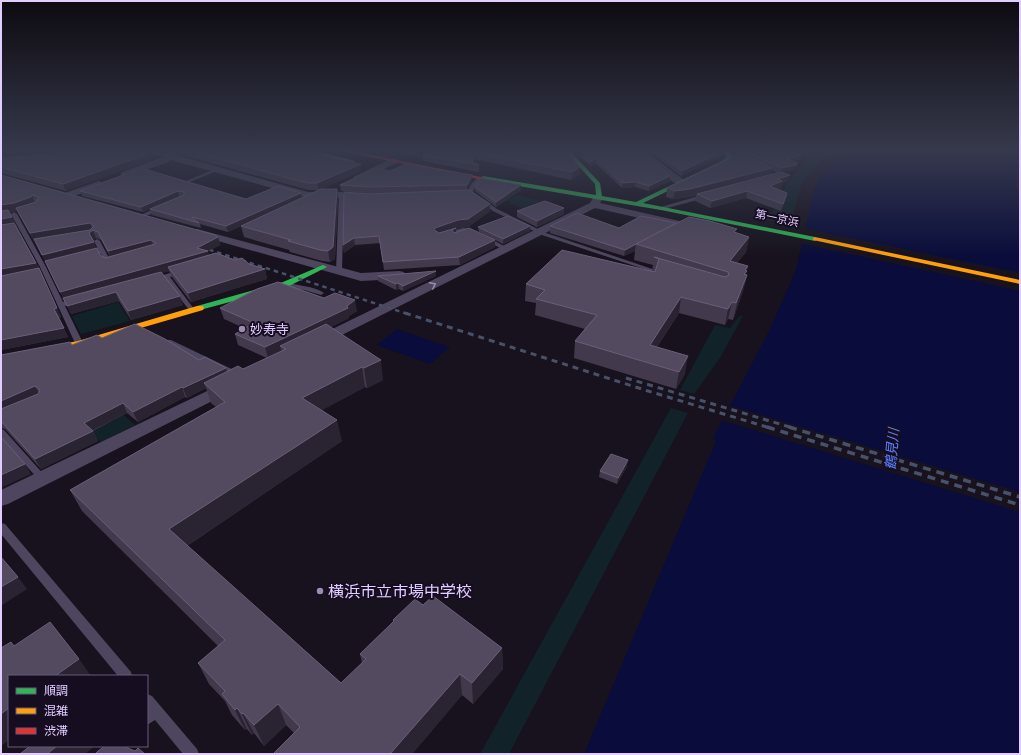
<svg xmlns="http://www.w3.org/2000/svg" width="1021" height="755" font-family="'Archivo Narrow','Noto Sans JP',sans-serif">
<style>
.green{fill:#112229}
.water{fill:#0a0d3b}
.pier{fill:#17121d}
.lines{fill:none;stroke-linecap:round;stroke-linejoin:round}
.lane{fill:#4e465e;fill-rule:evenodd}
.street{fill:#4e465e;fill-rule:evenodd}
.fast{fill:#30b455;fill-rule:evenodd}
.slow{fill:#ff9f0a;fill-rule:evenodd}
.jam{fill:#e5322d;fill-rule:evenodd}
.rail-far2{stroke:#475169;stroke-width:2.5;stroke-dasharray:4.5 4;stroke-linecap:butt}
.rail-far1{stroke:#475169;stroke-width:3;stroke-dasharray:6 5;stroke-linecap:butt}
.rail{stroke:#475169;stroke-width:3.5;stroke-dasharray:8 6;stroke-linecap:butt}
.wall{fill:#423a4c;fill-rule:evenodd}
.shaded-wall{fill:#2a2331}
.building{fill:#534a60;stroke:#6a5e79}
.oneway{stroke:#988aae}
.poi-dot{fill:#9b8cb0;stroke:#160d21;stroke-width:1.5}
.labels{text-anchor:middle;dominant-baseline:central;stroke-width:4;stroke-linejoin:round;paint-order:stroke}
.far-street-label{font-size:11px;fill:#e2cdff;stroke:#160d21}
.poi-label{font-size:13px;fill:#e2cdff;stroke:#160d21;text-anchor:start}
.water-label{font-size:14px;font-style:italic;fill:#5b82ff;stroke:#160d21}
.near-poi-label{font-size:16px;fill:#e2cdff;stroke:#160d21;text-anchor:start}
</style>
<rect width="100%" height="100%" fill="#17121d"/>
<g class="green">
<path d="M 816,150 L 832,150 L 817,164 L 801,185 L 790,225 L 763,219 L 775,209 L 780,196 L 797,169 Z"/>
<path d="M 516,195 L 552,203 L 527,210 L 515,205 L 509,204 L 511,202 L 507,200 Z"/>
<path d="M 118,302 L 130,321 L 81,334 L 72,316 Z"/>
<path d="M 739,316 L 743,316 L 720,358 L 694,394 L 680,390 L 715,325 L 730,328 Z"/>
<path d="M 100,394 L 135,425 L 101,442 L 92,434 L 82,436 L 117,419 L 111,414 Z"/>
<path d="M 671,408 L 688,413 L 509,754 L 480,754 Z"/>
</g>
<g class="water">
<path d="M 845,150 L 1020,150 L 1020,165 L 1018,168 L 1015,181 L 1020,209 L 1020,754 L 584,754 L 716,441 L 713,438 L 769,331 L 796,270 L 814,190 L 819,177 L 829,165 Z"/>
<path d="M 397,329 L 450,347 L 430,364 L 376,345 Z"/>
</g>
<g class="pier">
<path d="M 803,228 L 1020,273 L 1020,291 L 800,243 Z"/>
<path d="M 728,405 L 1020,492 L 1020,512 L 721,420 Z"/>
</g>
<g class="lines">
<g class="lane">
<path d="M 215,169 L 219,170 L 185,184 L 181,183 Z"/>
<path d="M 477,178 L 481,179 L 476,185 L 473,192 L 497,209 L 546,233 L 664,273 L 661,275 L 659,274 L 542,235 L 493,211 L 467,192 L 472,183 Z"/>
<path d="M 342,193 L 353,196 L 350,198 L 344,197 L 342,271 L 339,273 L 336,271 L 339,195 Z"/>
<path d="M 706,194 L 709,196 L 708,197 L 660,210 L 657,208 Z"/>
<path d="M 161,206 L 163,207 L 163,209 L 141,218 L 136,217 Z"/>
<path d="M 14,212 L 17,214 L 46,267 L 63,302 L 74,299 L 77,301 L 65,306 L 83,343 L 82,345 L 76,345 L 75,343 L 40,267 L 11,214 Z"/>
<path d="M 463,228 L 472,229 L 476,232 L 473,234 C 463,230 456,233 446,236 L 443,234 L 451,231 Z"/>
<path d="M 485,236 L 508,248 L 509,249 L 508,250 L 504,250 L 483,239 L 482,238 Z"/>
<path d="M 97,239 L 100,241 L 110,260 L 115,260 L 115,262 L 106,264 L 101,254 L 88,256 L 88,254 L 99,251 L 94,241 Z"/>
<path d="M 180,270 L 183,272 L 182,273 L 170,277 L 194,309 L 195,310 L 194,311 L 190,311 L 164,278 L 155,281 L 152,279 L 153,278 Z"/>
<path d="M 286,282 C 298,286 315,286 324,293 L 321,295 L 304,290 L 290,288 L 283,284 Z"/>
<path d="M 165,340 L 171,340 L 240,373 L 241,375 L 240,377 L 234,377 L 165,344 L 164,342 Z"/>
<path d="M 1,429 L 4,430 L 46,477 L 48,479 L 46,481 L 43,482 L 40,481 L 1,438 Z"/>
<path d="M 1,523 L 5,524 L 131,672 L 132,676 L 118,676 L 1,534 Z"/>
<path d="M 147,694 L 152,696 L 197,749 L 199,754 L 183,754 L 155,720 L 147,725 Z"/>
</g>
<g class="street">
<path d="M 143,150 C 151,150 158,152 166,153 C 170,153 172,151 176,152 L 176,155 L 308,192 L 342,192 L 347,195 L 342,198 L 308,198 L 171,160 L 166,163 L 128,176 L 122,176 L 120,174 L 122,172 L 163,157 Z"/>
<path d="M 409,150 L 420,150 L 411,156 L 407,153 Z"/>
<path d="M 634,150 L 644,150 L 688,183 L 683,186 L 673,182 Z"/>
<path d="M 393,158 L 398,161 L 396,163 L 361,180 L 358,181 L 353,178 L 355,176 Z"/>
<path d="M 99,181 L 104,184 L 102,186 L 66,199 L 61,196 L 62,194 Z"/>
<path d="M 599,194 L 604,197 L 600,203 L 697,225 L 703,228 L 697,231 L 595,208 L 324,344 L 319,345 L 314,344 L 312,341 L 314,338 L 590,203 L 595,195 Z"/>
<path d="M 197,229 L 361,273 L 399,271 L 404,272 L 405,275 L 404,278 L 399,279 L 361,281 L 193,234 L 191,232 L 193,230 Z"/>
<path d="M 228,381 L 234,382 L 236,386 L 234,390 L 8,504 L 1,506 L 1,490 Z"/>
</g>
<g class="fast">
<path d="M 301,150 L 311,150 L 355,161 L 352,163 Z"/>
<path d="M 564,150 L 569,150 L 600,183 L 602,196 L 636,202 L 722,161 L 726,158 L 725,150 L 730,150 L 732,158 L 726,163 L 643,203 L 815,237 L 818,239 L 815,241 L 661,210 L 483,180 L 480,178 L 483,176 L 596,195 L 595,184 Z"/>
<path d="M 323,265 L 327,267 L 289,286 L 200,310 L 196,308 L 197,306 L 283,282 Z"/>
</g>
<g class="slow">
<path d="M 815,237 L 1020,280 L 1020,284 L 813,240 L 813,238 Z"/>
<path d="M 197,306 L 203,306 L 204,308 L 203,310 L 82,345 L 1,361 L 1,355 L 78,341 Z"/>
</g>
<path class="jam" d="M 336,150 L 347,150 L 486,178 L 483,180 Z"/>
<path class="rail-far2" d="M 201,247 L 408,314"/>
<g class="rail-far1">
<path d="M 405,313 L 648,391 L 770,428"/>
<path d="M 626,378 L 793,428"/>
</g>
<g class="rail">
<path d="M 767,427 L 1020,505"/>
<path d="M 789,427 L 1020,497"/>
</g>
</g>
<g class="wall">
<path d="M 1,150 L 48,150 L 8,153 L 1,152 Z"/>
<path d="M 99,150 L 150,150 L 151,155 L 150,160 L 66,191 L 1,173 L 1,157 L 4,158 Z"/>
<path d="M 164,150 L 297,150 L 361,164 L 361,171 L 321,189 L 337,189 L 338,199 L 335,259 L 330,262 L 322,261 L 290,252 L 289,250 L 244,237 L 241,226 L 228,232 L 200,224 L 201,228 L 152,215 L 150,209 L 180,197 L 143,212 L 82,196 L 80,191 L 145,167 L 146,169 L 246,199 L 301,193 L 302,198 L 318,190 L 308,190 L 178,154 L 176,151 L 168,151 Z"/>
<path d="M 431,150 L 565,150 L 580,174 L 571,180 L 475,159 L 474,163 L 479,165 L 479,172 L 423,161 L 422,155 Z"/>
<path d="M 583,150 L 638,150 L 670,176 L 670,181 L 649,191 L 635,187 L 622,188 L 595,163 L 591,166 L 581,157 L 582,152 L 586,153 Z"/>
<path d="M 647,150 L 722,150 L 722,152 L 721,156 L 681,176 Z"/>
<path d="M 734,150 L 807,150 L 806,152 L 798,154 L 801,155 L 799,160 L 794,161 L 796,167 L 795,169 L 783,172 L 788,181 L 782,183 L 781,188 L 777,189 L 787,193 L 786,200 L 781,211 L 746,198 L 710,208 L 695,201 L 696,195 L 689,197 L 673,199 L 666,197 L 667,188 L 730,159 L 736,153 L 735,152 ZM 772,170 L 778,173 L 771,174 Z"/>
<path d="M 390,171 L 472,175 L 472,181 L 467,190 L 490,211 L 468,227 L 459,228 L 456,229 L 456,233 L 495,247 L 460,265 L 384,270 L 380,243 L 355,245 L 344,253 L 343,245 L 370,194 L 341,191 L 340,185 Z"/>
<path d="M 1,175 L 218,237 L 220,245 L 208,251 L 209,256 L 235,260 L 265,269 L 267,279 L 191,302 L 172,277 L 169,271 L 162,273 L 183,305 L 131,320 L 119,301 L 71,314 L 46,263 L 35,241 L 34,241 L 17,211 L 9,212 L 39,268 L 61,317 L 59,318 L 68,337 L 1,350 ZM 96,238 L 101,240 L 110,257 L 105,258 L 100,255 L 96,248 L 93,240 Z"/>
<path d="M 475,187 L 521,190 L 496,207 L 475,191 Z"/>
<path d="M 517,211 L 564,214 L 537,227 L 517,217 Z"/>
<path d="M 676,223 L 736,233 L 749,237 L 746,252 L 737,263 L 748,266 L 746,275 L 747,275 L 743,291 L 733,320 L 728,319 L 725,325 L 679,313 L 657,347 L 685,374 L 676,389 L 574,358 L 575,341 L 585,329 L 535,315 L 536,303 L 525,301 L 526,284 L 652,271 L 653,265 L 634,260 L 635,251 L 624,256 L 550,233 L 550,226 L 619,228 Z"/>
<path d="M 530,226 L 530,231 L 503,244 L 479,232 L 478,227 Z"/>
<path d="M 436,271 L 436,276 L 403,291 L 399,289 L 396,290 L 378,281 L 378,276 Z"/>
<path d="M 220,308 L 357,311 L 349,316 L 349,318 L 331,327 L 383,380 L 367,388 L 365,387 L 322,410 L 342,441 L 187,546 L 341,683 L 362,663 L 360,654 L 393,622 L 393,620 L 423,605 L 502,648 L 503,669 L 473,704 L 462,695 L 412,754 L 273,754 L 294,733 L 286,725 L 264,746 L 254,733 L 252,735 L 247,729 L 245,730 L 232,715 L 225,701 L 209,684 L 198,663 L 218,646 L 82,511 L 70,490 L 216,407 L 211,403 L 206,388 L 187,398 L 185,397 L 138,422 L 127,413 L 93,431 L 98,441 L 41,469 L 5,429 L 1,428 L 1,355 L 72,345 L 102,338 L 199,360 L 226,368 L 227,372 L 243,369 L 267,358 L 238,345 L 235,334 L 244,328 L 224,319 Z"/>
<path d="M 627,466 L 617,484 L 599,477 L 600,471 Z"/>
</g>
<g class="shaded-wall">
<path d="M 7,150 L 48,150 L 8,153 Z"/>
<path d="M 149,150 L 150,150 L 151,155 L 150,160 L 66,191 L 63,184 Z"/>
<rect x="168" y="150" width="8" height="1"/>
<path d="M 795,150 L 807,150 L 806,152 L 790,156 L 791,151 Z"/>
<path d="M 474,152 L 475,159 L 473,164 L 472,162 Z"/>
<path d="M 722,152 L 721,156 L 681,176 L 682,171 Z"/>
<path d="M 801,155 L 799,160 L 786,163 L 787,159 Z"/>
<path d="M 595,158 L 595,163 L 591,166 L 591,162 Z"/>
<path d="M 798,163 L 795,169 L 780,173 L 781,168 Z"/>
<path d="M 361,164 L 361,171 L 319,190 L 317,183 Z"/>
<path d="M 580,167 L 580,174 L 571,180 L 572,172 Z"/>
<path d="M 772,168 L 771,176 L 697,194 L 696,195 L 689,197 L 673,199 L 675,191 Z"/>
<path d="M 472,175 L 472,181 L 467,191 L 467,185 Z"/>
<path d="M 790,175 L 788,181 L 782,183 L 781,188 L 768,192 L 770,186 L 777,179 Z"/>
<path d="M 670,176 L 670,181 L 649,191 L 649,186 Z"/>
<path d="M 636,182 L 635,187 L 622,188 L 622,183 Z"/>
<path d="M 521,185 L 521,190 L 496,207 L 496,202 Z"/>
<path d="M 337,189 L 338,199 L 335,259 L 330,262 L 328,251 Z"/>
<path d="M 178,191 L 179,197 L 143,212 L 141,207 Z"/>
<path d="M 747,191 L 746,198 L 710,208 L 712,201 Z"/>
<path d="M 301,193 L 302,198 L 228,232 L 226,226 Z"/>
<path d="M 787,193 L 786,200 L 781,211 L 783,204 Z"/>
<path d="M 32,195 L 35,203 L 18,211 L 1,213 L 1,205 Z"/>
<path d="M 490,204 L 490,211 L 468,227 L 459,228 L 456,229 L 456,235 L 453,238 L 452,230 L 436,236 L 434,230 L 435,228 Z"/>
<path d="M 564,208 L 564,214 L 537,227 L 537,221 Z"/>
<path d="M 12,217 L 16,225 L 1,227 L 1,219 Z"/>
<path d="M 90,223 L 96,238 L 93,241 L 89,233 L 92,231 L 34,241 L 30,233 Z"/>
<path d="M 676,223 L 636,244 L 635,251 L 624,256 L 625,250 Z"/>
<path d="M 530,226 L 530,231 L 503,244 L 503,239 Z"/>
<path d="M 218,237 L 220,245 L 208,251 L 210,259 L 168,267 L 169,271 L 64,300 L 60,292 L 197,248 Z"/>
<path d="M 749,237 L 746,252 L 729,273 L 730,261 Z"/>
<path d="M 354,238 L 355,245 L 344,253 L 343,245 Z"/>
<path d="M 151,240 L 154,248 L 111,259 L 108,251 Z"/>
<path d="M 495,240 L 495,247 L 460,265 L 459,257 Z"/>
<path d="M 94,242 L 97,250 L 46,263 L 42,255 Z"/>
<path d="M 36,263 L 40,271 L 1,278 L 1,269 Z"/>
<path d="M 748,266 L 745,281 L 747,275 L 743,291 L 733,320 L 745,270 Z"/>
<path d="M 265,269 L 267,279 L 191,302 L 188,293 Z"/>
<path d="M 436,271 L 436,276 L 403,291 L 403,286 Z"/>
<path d="M 43,277 L 61,317 L 59,318 L 54,309 Z"/>
<path d="M 398,283 L 399,289 L 396,290 L 396,284 Z"/>
<path d="M 116,292 L 119,301 L 71,314 L 67,306 Z"/>
<path d="M 180,296 L 183,305 L 131,320 L 128,311 Z"/>
<path d="M 681,297 L 679,313 L 647,362 L 650,345 Z"/>
<path d="M 355,300 L 357,311 L 349,316 L 349,318 L 286,349 L 280,346 L 282,352 L 268,358 L 265,347 L 347,306 Z"/>
<path d="M 732,302 L 728,319 L 725,325 L 728,309 Z"/>
<path d="M 64,328 L 68,337 L 1,350 L 1,340 Z"/>
<path d="M 688,356 L 685,374 L 676,389 L 679,372 Z"/>
<path d="M 381,360 L 383,380 L 367,388 L 364,368 Z"/>
<path d="M 362,367 L 365,387 L 307,418 L 302,398 Z"/>
<path d="M 226,368 L 229,377 L 204,383 L 206,388 L 187,398 L 183,388 Z"/>
<path d="M 35,386 L 40,396 L 1,413 L 1,401 Z"/>
<path d="M 182,387 L 185,397 L 138,422 L 133,412 Z"/>
<path d="M 123,403 L 127,413 L 89,432 L 84,423 Z"/>
<path d="M 337,420 L 342,441 L 179,551 L 169,529 Z"/>
<path d="M 93,431 L 98,441 L 41,469 L 35,459 Z"/>
<path d="M 628,460 L 627,466 L 617,484 L 618,478 Z"/>
<path d="M 25,464 L 31,474 L 1,488 L 1,475 Z"/>
<path d="M 18,577 L 27,589 L 1,606 L 1,587 Z"/>
<path d="M 502,648 L 503,669 L 473,704 L 472,683 Z"/>
<path d="M 79,659 L 91,676 L 55,676 Z"/>
<path d="M 460,674 L 462,695 L 412,754 L 390,754 Z"/>
<path d="M 278,704 L 286,725 L 264,746 L 254,725 Z"/>
<path d="M 9,708 L 9,740 L 1,746 L 1,714 Z"/>
<path d="M 237,708 L 247,729 L 245,730 L 235,710 Z"/>
<path d="M 243,713 L 254,733 L 252,735 L 242,714 Z"/>
<path d="M 57,746 L 95,746 L 85,754 L 47,754 Z"/>
</g>
<g class="building">
<path d="M 99,150 L 149,150 L 148,154 L 63,184 L 1,167 L 1,157 L 4,158 Z"/>
<path d="M 186,150 L 297,150 L 361,164 L 317,183 L 307,183 Z"/>
<path d="M 431,150 L 565,150 L 580,167 L 572,172 L 474,152 L 472,162 L 479,165 L 422,155 Z"/>
<path d="M 589,150 L 638,150 L 670,176 L 649,186 L 636,182 L 622,183 L 595,158 L 591,162 L 582,152 L 593,154 Z"/>
<path d="M 653,150 L 722,150 L 722,152 L 682,171 Z"/>
<path d="M 741,150 L 795,150 L 791,151 L 801,155 L 787,159 L 798,163 L 794,164 L 797,165 L 781,168 Z"/>
<path d="M 737,152 L 772,168 L 690,189 L 675,191 L 667,188 L 730,159 Z"/>
<path d="M 406,164 L 472,175 L 467,185 L 369,187 L 340,185 L 376,168 L 390,171 Z"/>
<path d="M 145,167 L 144,169 L 246,199 L 278,186 L 301,193 L 226,226 L 192,217 L 199,223 L 150,209 L 184,195 L 184,192 L 178,191 L 141,207 L 80,191 Z"/>
<path d="M 781,172 L 790,175 L 777,179 L 782,181 L 770,186 L 787,193 L 783,204 L 747,191 L 712,201 L 697,194 Z"/>
<path d="M 1,175 L 215,235 L 218,237 L 197,248 L 208,251 L 60,292 L 45,261 L 97,248 L 100,255 L 105,258 L 155,244 L 156,243 L 151,240 L 108,251 L 98,232 L 93,230 L 89,233 L 94,242 L 42,255 L 34,239 L 90,230 L 94,226 L 90,223 L 30,233 L 16,208 L 36,202 L 39,197 L 32,195 L 31,197 L 14,203 L 1,205 Z"/>
<path d="M 480,178 L 521,185 L 496,202 L 475,187 Z"/>
<path d="M 321,189 L 337,189 L 333,247 L 328,251 L 320,250 L 288,241 L 291,240 L 241,226 Z"/>
<path d="M 469,190 L 490,204 L 468,219 L 458,220 L 435,228 L 434,230 L 439,233 L 456,228 L 452,230 L 454,233 L 469,228 L 495,240 L 459,257 L 383,262 L 379,236 L 354,238 L 343,245 L 344,192 L 369,194 Z"/>
<path d="M 545,201 L 564,208 L 537,221 L 517,211 Z"/>
<path d="M 8,210 L 12,217 L 1,219 L 1,211 Z"/>
<path d="M 577,213 L 619,228 L 641,216 L 676,223 L 625,250 L 550,226 Z"/>
<path d="M 508,216 L 530,226 L 503,239 L 478,227 Z"/>
<path d="M 689,217 L 710,221 L 737,229 L 734,232 L 749,237 L 730,261 L 748,266 L 745,270 L 747,271 L 744,274 L 747,275 L 736,303 L 732,302 L 728,309 L 681,297 L 650,345 L 688,356 L 679,372 L 575,341 L 597,315 L 536,299 L 545,290 L 526,284 L 562,250 L 655,272 L 659,259 L 654,257 L 725,277 L 729,275 L 728,272 L 636,244 Z"/>
<path d="M 14,223 L 36,263 L 1,269 L 1,225 Z"/>
<path d="M 216,253 L 235,260 L 242,258 L 249,264 L 265,269 L 188,293 L 168,267 Z"/>
<path d="M 39,268 L 57,308 L 54,309 L 64,328 L 1,340 L 1,276 Z"/>
<path d="M 436,271 L 403,286 L 398,283 L 396,284 L 378,276 Z"/>
<path d="M 161,272 L 180,296 L 128,311 L 116,292 L 67,306 L 63,298 Z"/>
<path d="M 278,282 L 324,298 L 335,293 L 355,300 L 347,306 L 348,308 L 265,347 L 235,334 L 254,323 L 220,308 L 257,289 Z"/>
<path d="M 135,324 L 165,339 L 199,360 L 205,357 L 226,368 L 183,388 L 182,387 L 133,412 L 123,403 L 84,423 L 93,431 L 35,459 L 1,421 L 1,409 L 38,394 L 40,390 L 35,386 L 1,401 L 1,355 L 70,342 L 72,345 L 97,335 L 102,338 Z"/>
<path d="M 326,324 L 381,360 L 364,368 L 362,367 L 302,398 L 337,420 L 169,529 L 341,683 L 366,659 L 360,654 L 394,621 L 393,620 L 415,599 L 423,605 L 433,596 L 502,648 L 472,683 L 460,674 L 390,754 L 273,754 L 300,727 L 278,704 L 254,725 L 243,713 L 242,714 L 237,708 L 235,710 L 222,694 L 225,691 L 198,663 L 225,640 L 70,490 L 225,402 L 204,383 L 238,366 L 243,369 L 286,349 L 280,346 Z"/>
<path d="M 1,437 L 25,464 L 1,475 Z"/>
<path d="M 611,454 L 628,460 L 618,478 L 600,471 Z"/>
<path d="M 1,557 L 18,577 L 1,587 Z"/>
<path d="M 50,622 L 79,659 L 55,676 L 9,676 L 9,708 L 1,714 L 1,648 L 11,642 L 14,646 Z"/>
<path d="M 30,746 L 57,746 L 47,754 L 20,754 Z"/>
<path d="M 105,746 L 123,746 L 135,751 L 138,748 L 145,754 L 95,754 L 98,751 Z"/>
</g>
<defs><path id="oneway-chevron" d="M-2-3.5L2.5 0L-2 3.5" fill="none" stroke-width="1.6" stroke-linecap="round" stroke-linejoin="round"/></defs>
<use class="oneway" href="#oneway-chevron" transform="translate(433 285) rotate(-27)"/>
<linearGradient id="sky" x2="0" y2="1"><stop stop-color="#0d0a10"/><stop offset="0.59" stop-color="#36394c"/><stop offset="1" stop-color="#36394c" stop-opacity="0"/></linearGradient>
<rect width="1021" height="256" fill="url(#sky)"/>
<g class="poi-dot">
<circle cx="242" cy="329" r="4"/>
<circle cx="320" cy="591" r="4"/>
</g>
<g class="labels">
<g class="far-street-label">
<text transform="translate(777 218) rotate(12)">第一京浜</text>
</g>
<g class="poi-label">
<text x="250" y="329">妙寿寺</text>
</g>
<g class="water-label">
<text transform="translate(892 449) rotate(-85)">鶴見川</text>
</g>
<g class="near-poi-label">
<text x="328" y="591">横浜市立市場中学校</text>
</g>
</g>
<rect width="1021" height="755" fill="none" stroke="#e2cdff" stroke-width="4"/>
<rect x="8" y="675" width="140" height="72" fill="#160d21" stroke="#685a7a"/>
<rect x="16" y="688" width="20" height="6" fill="#30b455" stroke="#685a7a"/>
<text x="44" y="695" font-size="12" fill="#e2cdff">順調</text>
<rect x="16" y="708" width="20" height="6" fill="#ff9f0a" stroke="#685a7a"/>
<text x="44" y="715" font-size="12" fill="#e2cdff">混雑</text>
<rect x="16" y="728" width="20" height="6" fill="#e5322d" stroke="#685a7a"/>
<text x="44" y="735" font-size="12" fill="#e2cdff">渋滞</text>
</svg>
